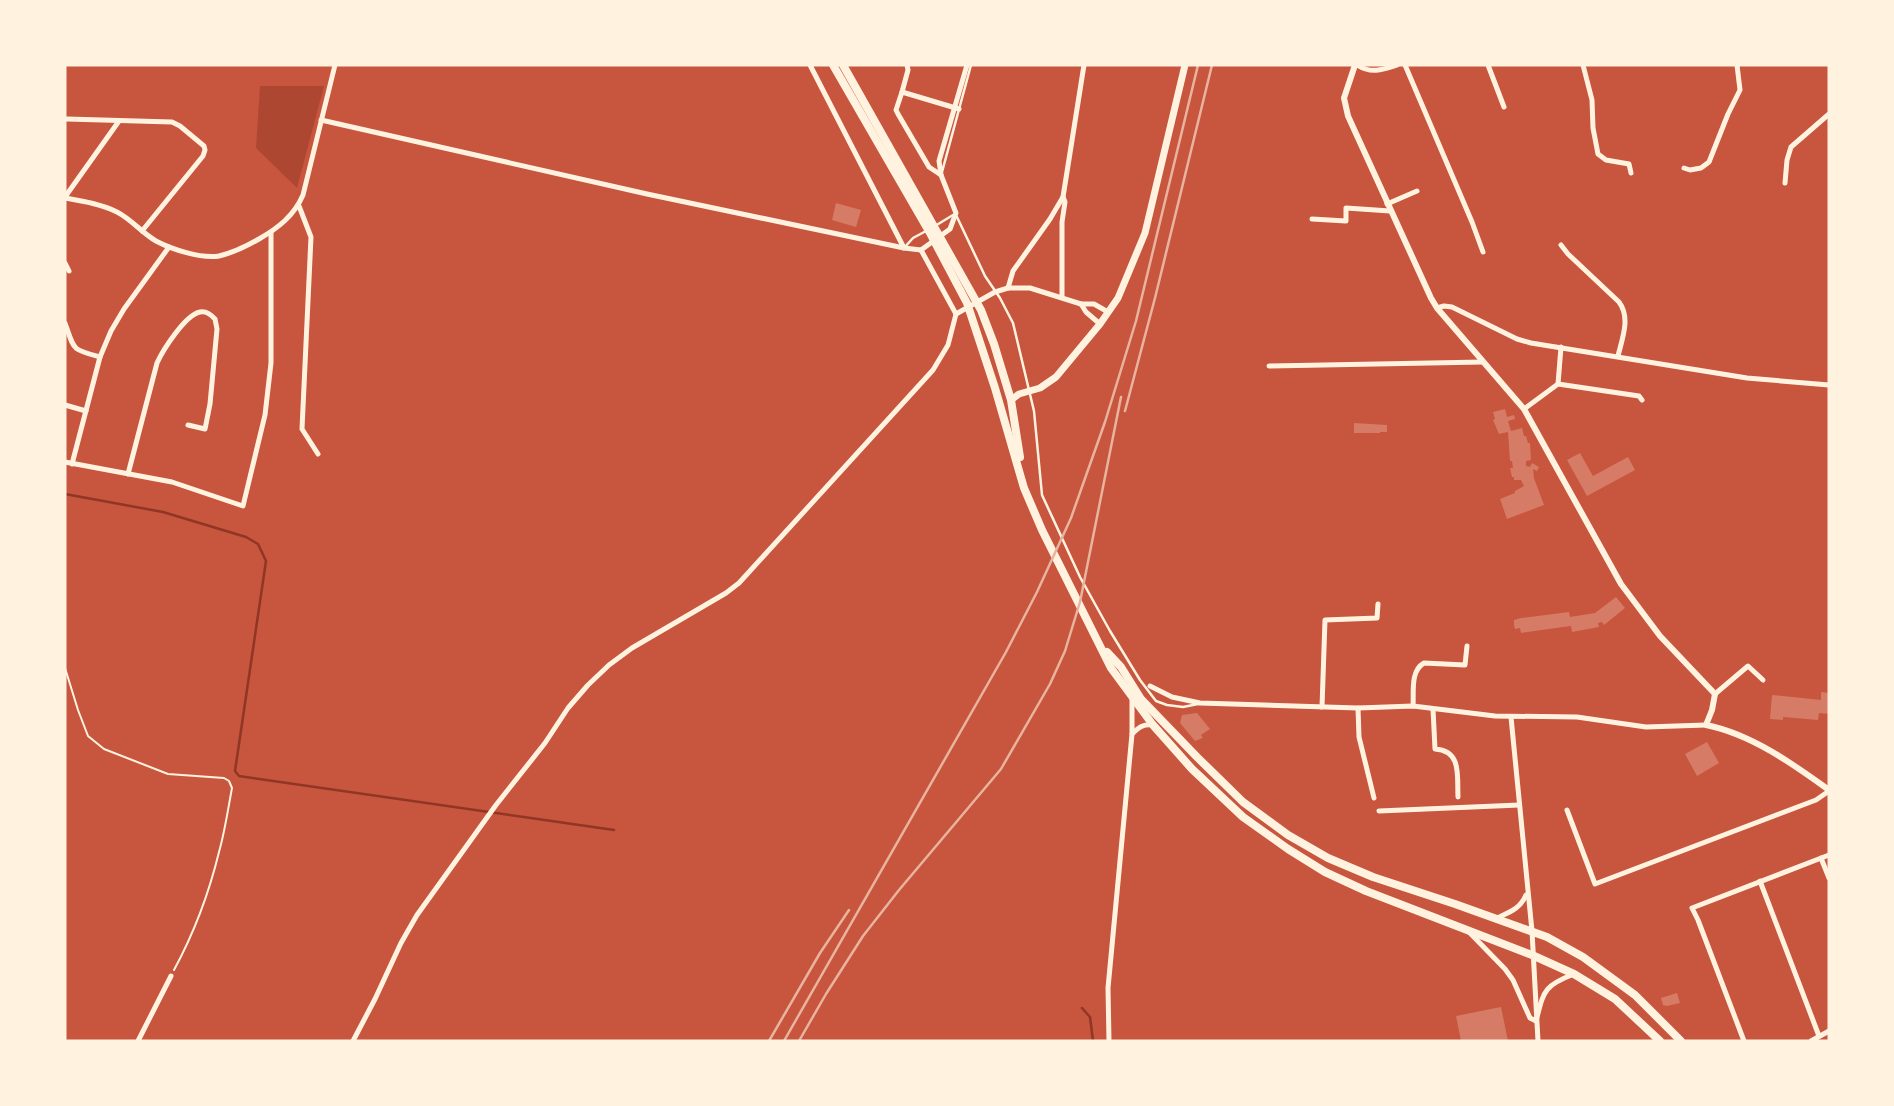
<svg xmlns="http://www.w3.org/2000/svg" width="1894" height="1106" font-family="Poppins,sans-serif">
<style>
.green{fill:#ae4732}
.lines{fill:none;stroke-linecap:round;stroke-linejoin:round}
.stream{stroke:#8f3625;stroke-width:2.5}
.building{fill:#d67c66}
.path{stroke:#fff3e0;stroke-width:2}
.service{stroke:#fff3e0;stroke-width:2.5}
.minor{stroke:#fff3e0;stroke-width:5}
.tertiary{stroke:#fff3e0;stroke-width:6}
.secondary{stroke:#fff3e0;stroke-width:7}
.primary{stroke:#fff3e0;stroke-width:8}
.rail{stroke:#e9b49f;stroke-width:2.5}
</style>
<rect width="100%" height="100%" fill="#c8553d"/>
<path class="green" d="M 260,86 L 324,86 L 297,188 L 256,148 Z"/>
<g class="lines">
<g class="stream">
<path d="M 65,494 L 163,512 L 246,537 L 258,544 L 266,561 L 235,771 L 239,776 L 614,830"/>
<path d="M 1082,1008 L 1090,1017 L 1093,1041"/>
</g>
</g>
<g class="building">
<path d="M 836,203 L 861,210 L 856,227 L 832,220 Z"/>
<path d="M 1505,409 L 1507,417 L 1514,415 L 1515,419 L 1508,421 L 1511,431 L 1522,428 L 1524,436 L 1526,436 L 1528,443 L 1530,443 L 1531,460 L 1526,461 L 1526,466 L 1530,467 L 1532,463 L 1539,467 L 1537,471 L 1533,469 L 1534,478 L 1544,505 L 1507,519 L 1500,499 L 1515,493 L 1515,491 L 1524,486 L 1521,480 L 1514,480 L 1514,477 L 1512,477 L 1510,468 L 1513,468 L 1512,461 L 1510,461 L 1508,432 L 1499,434 L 1493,420 L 1495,419 L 1493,412 Z"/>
<path d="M 1354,423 L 1387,425 L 1387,432 L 1380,432 L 1380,433 L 1354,433 Z"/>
<path d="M 1580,453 L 1593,476 L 1628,457 L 1635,470 L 1587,496 L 1567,460 Z"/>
<path d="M 1616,597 L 1625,608 L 1604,625 L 1602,622 L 1598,623 L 1599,627 L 1572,632 L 1571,626 L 1563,627 L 1521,633 L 1520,628 L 1515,629 L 1514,625 L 1514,620 L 1521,618 L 1569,612 L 1570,617 L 1595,613 Z"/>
<path d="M 1821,692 L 1829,693 L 1829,714 L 1819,713 L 1818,720 L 1783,717 L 1783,720 L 1770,719 L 1772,695 L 1821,700 Z"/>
<path d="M 1197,713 L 1210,729 L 1201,735 L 1203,738 L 1195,741 L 1180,723 L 1182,715 Z"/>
<path d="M 1707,742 L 1719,763 L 1697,776 L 1685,754 Z"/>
<path d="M 1677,993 L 1680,1003 L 1667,1006 L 1663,1005 L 1661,998 Z"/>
<path d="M 1501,1007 L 1508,1041 L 1461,1041 L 1456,1016 Z"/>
</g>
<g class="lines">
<path class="path" d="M 65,668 L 78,710 L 88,736 L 104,749 L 168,774 L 224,778 L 229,781 L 232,788 C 228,809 225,831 219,852 C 209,893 194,933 174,970"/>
<g class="service">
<path d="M 942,172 L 971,65"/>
<path d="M 957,217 L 985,276 L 1000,298 L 1013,323 L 1034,411 L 1042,495 L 1080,577 L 1110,631 L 1140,680 L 1156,701 L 1167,705 L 1183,707 L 1198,704"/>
<path d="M 935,226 L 953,215"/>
<path d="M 904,248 L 913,238 L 926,231"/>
</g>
<g class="minor">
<path d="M 810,65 L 904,248"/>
<path d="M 907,65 L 908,70 L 902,92 L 959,109"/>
<path d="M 1357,65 C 1371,74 1382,70 1397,65"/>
<path d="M 1405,65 L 1472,222 L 1483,252"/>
<path d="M 1488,65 L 1504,107"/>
<path d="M 1583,65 L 1592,100 L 1593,128 L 1598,154 L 1606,160 L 1629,164 L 1631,173"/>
<path d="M 902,92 L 896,110 L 898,114 L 929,167 L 941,175"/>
<path d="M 67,119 L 172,122 L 180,126 L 204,146 L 205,150 L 203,156 L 142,231"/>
<path d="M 321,120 L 647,194 L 904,248 L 921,250"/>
<path d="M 1684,168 L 1690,170 L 1701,168 L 1709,162 L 1728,114 L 1740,90 L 1737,65"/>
<path d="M 1785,183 L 1787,160 L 1791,147 L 1829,114"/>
<path d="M 65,197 L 119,121"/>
<path d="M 65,198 C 82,201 101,204 117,212 C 131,219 142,233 156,241 C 171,249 201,259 219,256 C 232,253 247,246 259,239 C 278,228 294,216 303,195 L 335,65"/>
<path d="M 1387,204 L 1417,191"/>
<path d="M 299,206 L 311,237 L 302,429 L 318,454"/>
<path d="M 1312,219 L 1346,221 L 1346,208 L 1390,211"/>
<path d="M 1561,245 L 1568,254 L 1619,302 C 1631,318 1622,339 1618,356"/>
<path d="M 921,250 L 950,229 L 956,213 L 941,175 L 939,161 L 967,65"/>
<path d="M 921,250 L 956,314"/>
<path d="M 65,263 L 69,271"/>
<path d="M 1008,288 L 1013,271 L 1050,219 L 1063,197"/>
<path d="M 1062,297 L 1062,222 L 1065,202 L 1063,197 L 1084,65"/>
<path d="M 1081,304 L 1086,312 L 1100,324"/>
<path d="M 1437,308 L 1444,306 L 1452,307 L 1517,339 L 1531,343 L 1747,378 L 1829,385"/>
<path d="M 956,314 L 995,292 L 1008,288 L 1030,288 L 1081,304 L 1094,304 L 1108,312"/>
<path d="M 65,323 C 75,351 71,349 100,357"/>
<path d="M 1269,366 L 1483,362"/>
<path d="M 1558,384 L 1639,396 L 1642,400"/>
<path d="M 65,405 L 86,411"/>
<path d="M 1524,409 L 1558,384 L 1561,347"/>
<path d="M 65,462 L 172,482 L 243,506 L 265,415 L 271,363 L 271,232"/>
<path d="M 72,464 L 100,357 L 111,331 L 124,309 L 169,247"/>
<path d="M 128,474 L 157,363 C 163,350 185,315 200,312 C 207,311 211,315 215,319 L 217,329 L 210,404 L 205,429 L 188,425"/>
<path d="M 1150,686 L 1172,697 L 1200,703 L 1358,708 L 1413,706 L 1495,716 L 1577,717 L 1646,727 L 1706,725"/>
<path d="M 1715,694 L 1748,666 L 1763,680"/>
<path d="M 1413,706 C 1414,692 1410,671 1424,663 L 1465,665 L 1467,646"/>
<path d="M 1322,707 L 1325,620 L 1377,618 L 1378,604"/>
<path d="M 1358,708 L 1359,737 L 1374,798"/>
<path d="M 1433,709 L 1435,749 C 1462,751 1457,775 1458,797"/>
<path d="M 1511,717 L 1532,931 L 1538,1041"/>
<path d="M 1132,734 C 1139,727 1143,724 1153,725"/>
<path d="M 1567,810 L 1595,884 L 1816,800 L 1829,791"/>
<path d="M 1379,811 L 1519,805"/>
<path d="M 1821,858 L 1829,878"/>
<path d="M 1760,881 L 1819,1036"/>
<path d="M 1497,918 C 1510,912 1520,909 1526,895"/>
<path d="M 1469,932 L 1505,969 L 1513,980 L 1530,1018 L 1536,1021 C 1544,991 1543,986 1574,974"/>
<path d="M 138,1041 L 171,976"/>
<path d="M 353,1041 L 375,999 L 401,943 L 417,915 L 496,805 L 545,743 L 568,708 L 588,685 L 609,665 L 632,648 L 726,593 L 739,583 L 933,370 L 948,345 L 956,314"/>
<path d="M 1109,1041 L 1108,988 L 1132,734 L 1132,699"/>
<path d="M 1744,1041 L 1698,920 L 1692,908 L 1829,855"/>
<path d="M 1811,1041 L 1829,1031"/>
</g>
<path class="tertiary" d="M 1355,65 L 1344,98 L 1348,116 L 1431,298 L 1437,308 L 1524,409 L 1621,584 L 1660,636 L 1715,694 L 1712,710 L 1706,725 C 1751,734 1793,764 1829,790"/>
<path class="secondary" d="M 1011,400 L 1019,394 L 1040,388 L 1056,377 L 1100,324 L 1118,298 L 1145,233 L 1185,65"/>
<g class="primary">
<path d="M 833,65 L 930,233 L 967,303 L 995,388 L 1024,488 L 1042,530 L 1111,668 L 1153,725 L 1192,769 L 1243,817 L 1288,849 L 1325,872 L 1366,891 L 1532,955 L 1574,974 L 1615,999 L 1660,1041"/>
<path d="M 843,65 L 981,310 L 994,344 L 1011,400 L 1020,457"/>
<path d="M 1107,652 L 1121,667 L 1141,699 L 1197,757 L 1243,802 L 1288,835 L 1328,858 L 1373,877 L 1455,904 L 1547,937 L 1583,957 L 1635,995 L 1681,1041"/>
</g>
<g class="rail">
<path d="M 1125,411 L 1155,298 L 1212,65"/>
<path d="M 769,1041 L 820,953 L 849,910"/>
<path d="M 784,1041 L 1006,652 L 1037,592 L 1071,518 L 1105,422 L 1136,321 L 1198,65"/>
<path d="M 799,1041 L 826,994 L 863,936 L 899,890 L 1001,769 L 1050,684 L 1065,651 L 1080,602 L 1121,397"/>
</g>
</g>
<rect width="1894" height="1106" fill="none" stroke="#fff3e0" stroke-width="133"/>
</svg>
